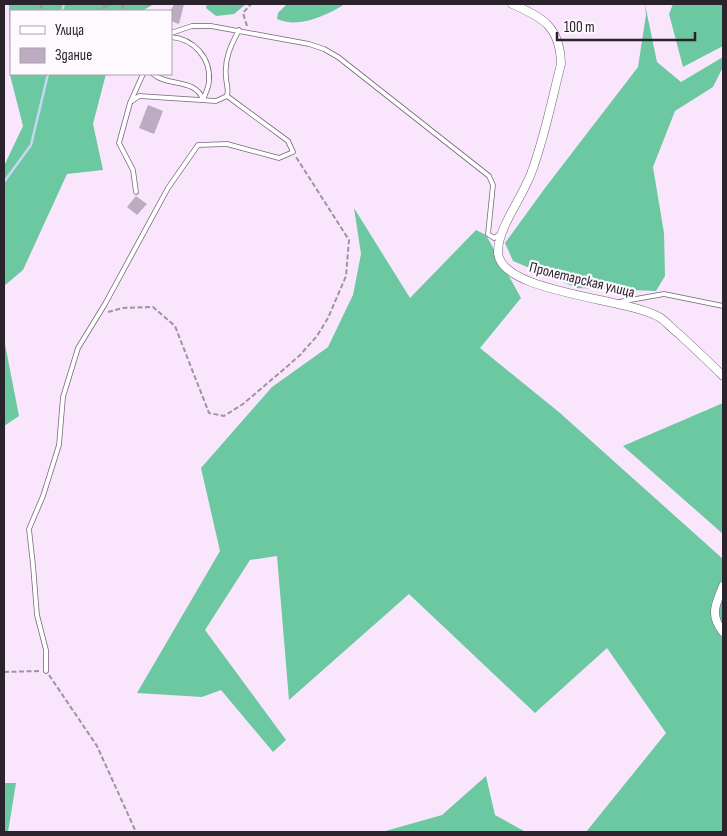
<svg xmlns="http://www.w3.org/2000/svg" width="727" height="836" font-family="'Sofia Sans Condensed',sans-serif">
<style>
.forest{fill:#6cc8a1}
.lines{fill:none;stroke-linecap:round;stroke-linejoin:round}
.stream{stroke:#c7d7f3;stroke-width:2.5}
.building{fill:#bdabc2}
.service-casing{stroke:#756579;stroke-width:5.5}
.minor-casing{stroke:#756579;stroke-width:9}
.path{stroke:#a092a3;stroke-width:2;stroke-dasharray:5 2.5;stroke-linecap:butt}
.service{stroke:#fff;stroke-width:4}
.minor{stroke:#fff;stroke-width:8}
.labels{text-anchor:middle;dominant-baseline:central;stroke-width:4.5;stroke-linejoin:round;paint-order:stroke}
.street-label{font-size:15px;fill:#2a232c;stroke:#fdf9fe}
</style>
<rect width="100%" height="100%" fill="#f9e6fd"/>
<g class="forest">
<path d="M 9,4 L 154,4 L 142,11 L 11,11 L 11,74 L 106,74 L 93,124 L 103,170 L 67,174 L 23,270 L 4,286 L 4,166 L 23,126 L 10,75 Z"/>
<path d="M 207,4 L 246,4 L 234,14 L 216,16 L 206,8 Z"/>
<path d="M 287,4 L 345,4 C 327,15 299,29 277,19 L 278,13 Z"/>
<path d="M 645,4 L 657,62 L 681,82 L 723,57 L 723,67 L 713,87 L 675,111 L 653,167 L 664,233 L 665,276 L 656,291 L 577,288 L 513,261 L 505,243 L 545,188 L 638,67 L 646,15 Z"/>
<path d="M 673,4 L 723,4 L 723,46 L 683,67 L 669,14 Z"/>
<path d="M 354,208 L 410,298 L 476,230 L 486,235 L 521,298 L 480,348 L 560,413 L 723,559 L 723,832 L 586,832 L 666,733 L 607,648 L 535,713 L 409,594 L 289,700 L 277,556 L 250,560 L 205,630 L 286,740 L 273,752 L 221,690 L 202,697 L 137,693 L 220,551 L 201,468 L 272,387 L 328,347 L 353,295 L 361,254 Z"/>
<path d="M 4,339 L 19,416 L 4,426 Z"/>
<path d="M 723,403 L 723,534 L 623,446 Z"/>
<path d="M 486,776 L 495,815 L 526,832 L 382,832 L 442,815 Z"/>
<path d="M 4,783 L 16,783 L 8,832 L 4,832 Z"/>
</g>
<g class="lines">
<g class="stream">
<path d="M 62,11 L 64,4"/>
<path d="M 4,182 L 31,145 L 48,74"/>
</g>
</g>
<g class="building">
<path d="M 174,4 L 184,4 L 179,24 L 171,21 L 171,10 Z"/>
<path d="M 148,105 L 163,111 L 154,134 L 139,128 Z"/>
<path d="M 136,196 L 147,204 L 137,215 L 127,207 Z"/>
</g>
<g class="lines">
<defs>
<g id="service">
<path d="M 171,33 L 192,26 L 211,26 L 309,44 L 324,49 L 338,57 L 489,176 L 493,185 L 488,234 L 494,238 L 500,234"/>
<path d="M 171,37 C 194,39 211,58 209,81 C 209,87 205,94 203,100"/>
<path d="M 153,74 C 168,87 196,78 203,100"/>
<path d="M 132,101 L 139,96 L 216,101 L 227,96"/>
<path d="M 136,192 L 133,170 L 119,143 L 130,103 L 143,74"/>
<path d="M 619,302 L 664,294 L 723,306"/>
<path d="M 46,671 L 46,650 L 37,615 L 33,565 L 29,529 L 43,496 L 59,445 L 63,397 L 78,348 L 105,304 L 168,188 L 198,145 L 227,144 L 279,158 L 293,152 L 288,141 L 227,96 C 229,88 226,84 226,77 C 224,59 231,45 239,30"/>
</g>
<g id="minor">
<path d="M 512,4 C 544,18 560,27 561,64 C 552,99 545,136 532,171 C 524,195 499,226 498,250 C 495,293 629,298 659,317 C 666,321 672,329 679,334 C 694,348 709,362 723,376"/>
<path d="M 723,586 C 716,604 709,614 723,632"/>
</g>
</defs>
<use href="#service" class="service-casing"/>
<use href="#minor" class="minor-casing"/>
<g class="path">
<path d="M 40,4 L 43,11"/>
<path d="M 122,4 L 124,11"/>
<path d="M 96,11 L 112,4"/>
<path d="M 247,26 L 243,13 L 251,4"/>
<path d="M 39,75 L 39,74"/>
<path d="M 108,312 L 123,308 L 153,307 L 175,326 L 209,413 L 224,416 L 243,404 L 283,370 L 300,355 L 317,336 L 328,318 L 346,276 L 349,240 L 296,157"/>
<path d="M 4,672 L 39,671"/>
<path d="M 49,675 L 97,746 L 136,832"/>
</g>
<use href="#service" class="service"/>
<use href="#minor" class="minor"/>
</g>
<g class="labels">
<g class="street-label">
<text transform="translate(582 280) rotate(14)">Пролетарская улица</text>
</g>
</g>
<rect width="727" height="836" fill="none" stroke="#2a232c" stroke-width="10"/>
<rect x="10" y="10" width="162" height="65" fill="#fdf9fe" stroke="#a9a3aa"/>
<rect x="20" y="26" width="25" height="8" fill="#ffffff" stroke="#a9a3aa"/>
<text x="55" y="35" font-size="15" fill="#2a232c">Улица</text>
<rect x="20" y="48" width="25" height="15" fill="#bdabc2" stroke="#a9a3aa"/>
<text x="55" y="60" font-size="15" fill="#2a232c">Здание</text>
<path d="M557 32v8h138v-8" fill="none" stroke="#2a232c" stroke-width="2.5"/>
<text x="564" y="32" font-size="15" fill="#2a232c" stroke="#fdf9fe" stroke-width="4" paint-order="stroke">100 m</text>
</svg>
